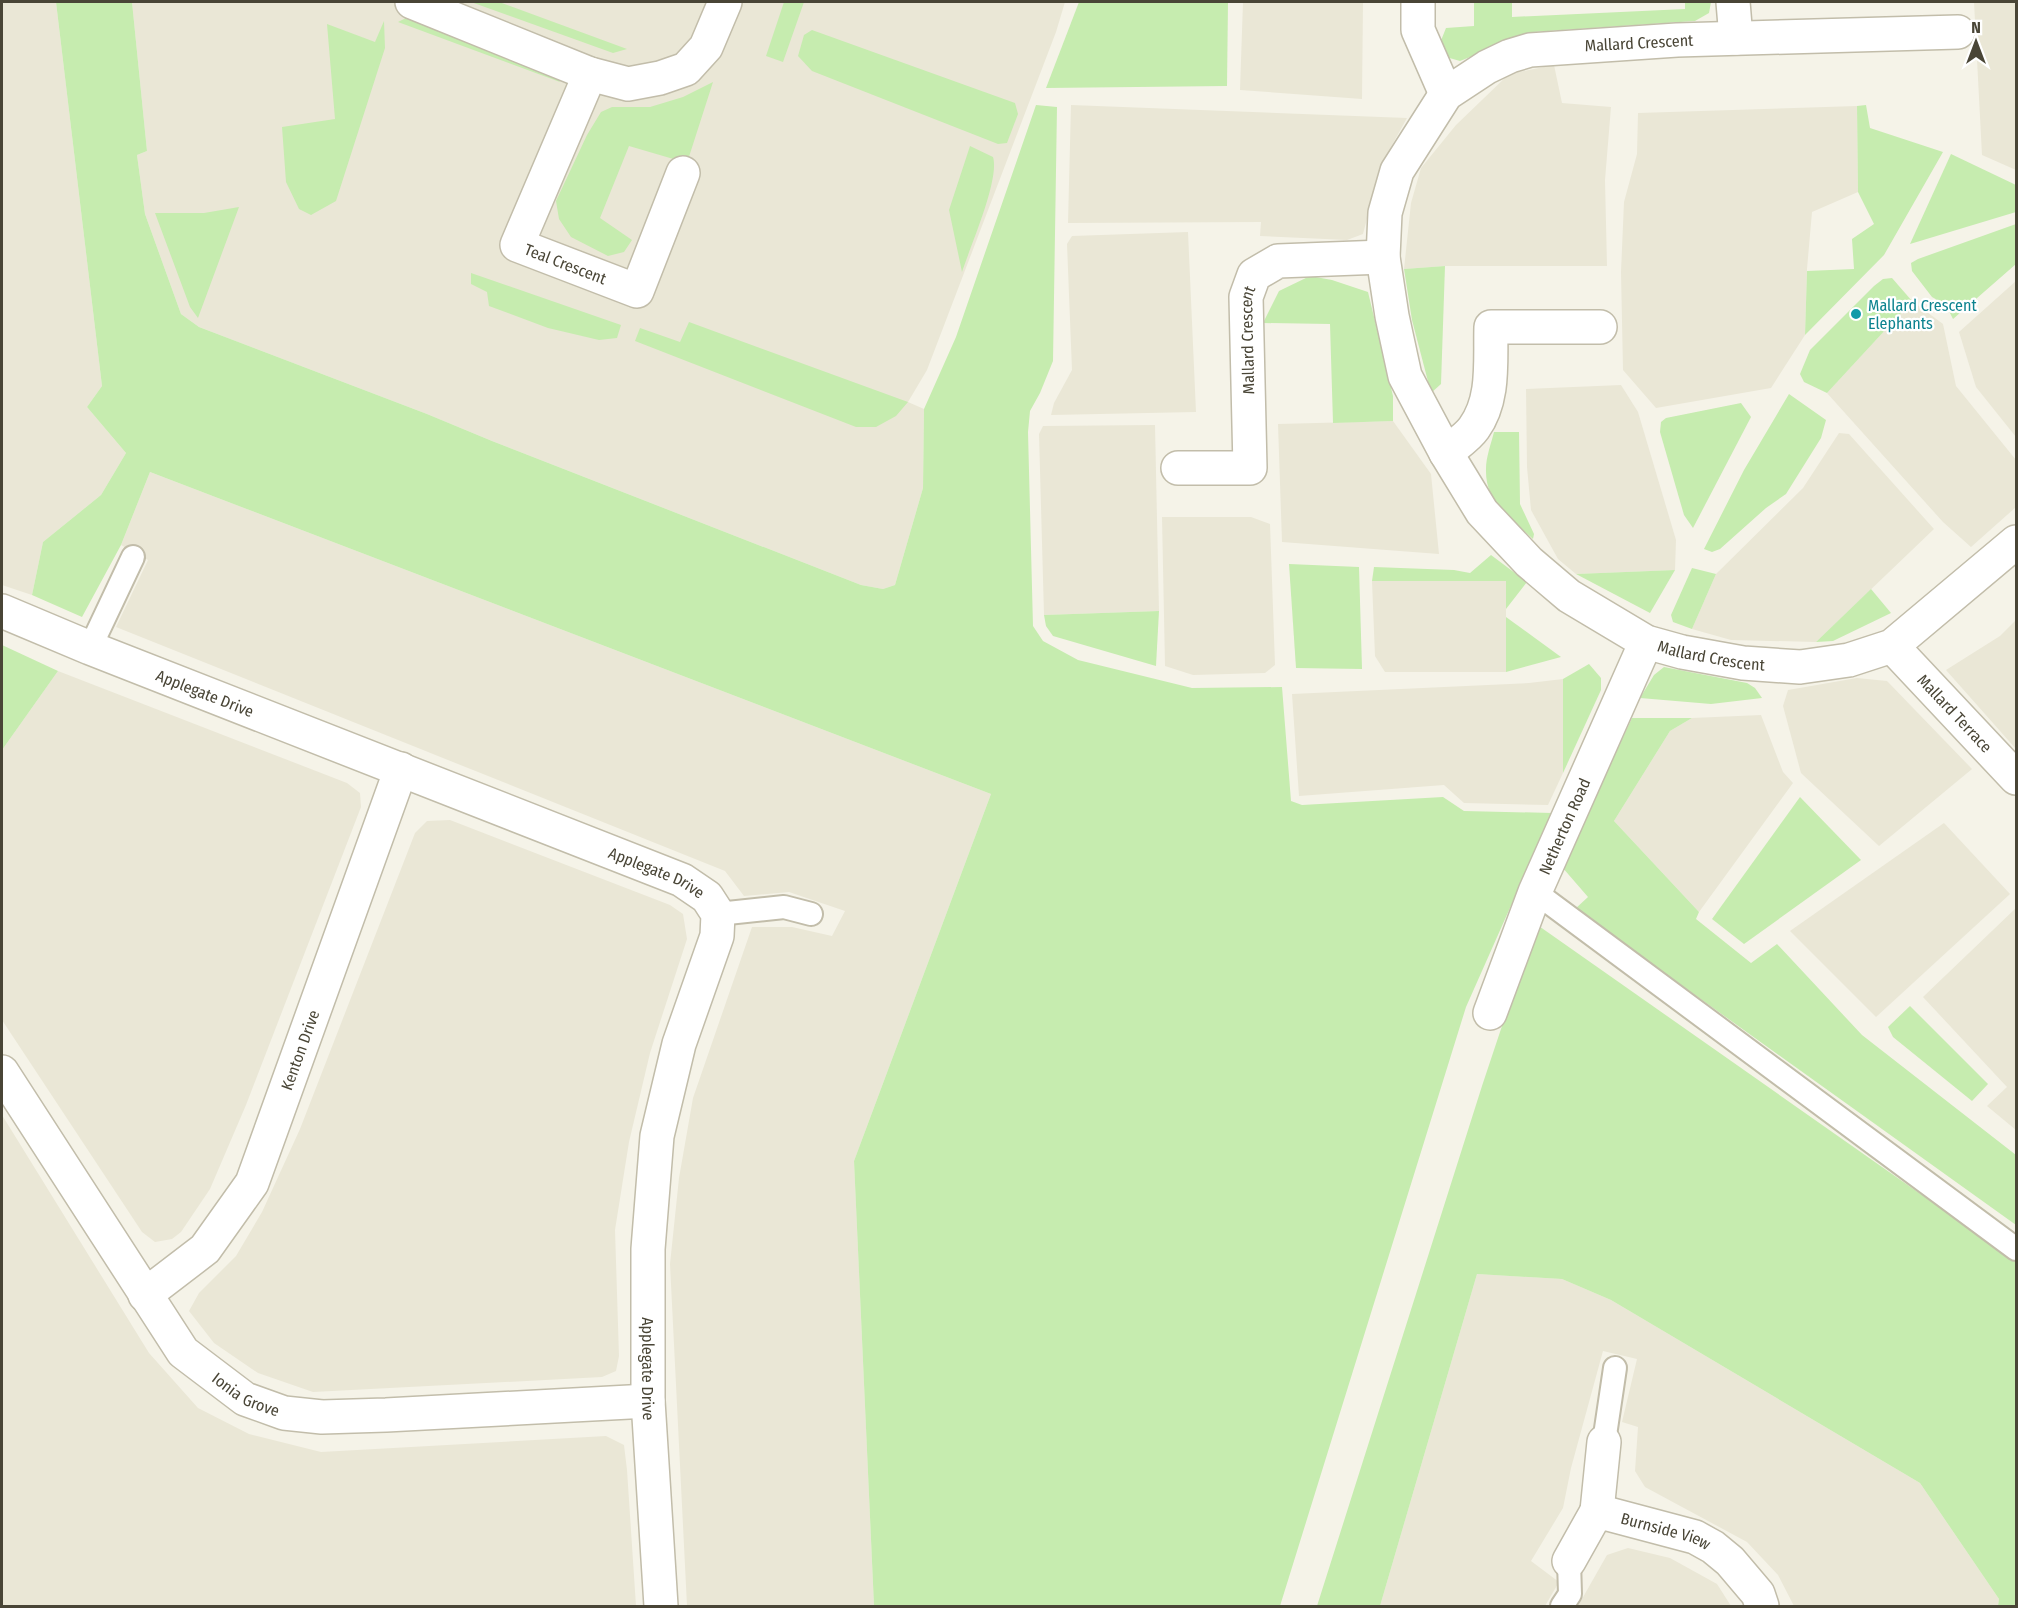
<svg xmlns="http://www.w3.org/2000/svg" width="2018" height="1608" font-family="'Fira Sans Condensed',sans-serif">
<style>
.residential{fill:#eae7d6}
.green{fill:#c6ecaf}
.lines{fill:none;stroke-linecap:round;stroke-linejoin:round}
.lane-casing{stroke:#c2bdaa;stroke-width:26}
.street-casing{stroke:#c2bdaa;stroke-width:36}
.lane{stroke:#fff;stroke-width:22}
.street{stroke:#fff;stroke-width:33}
.culture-dot{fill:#0f9aa8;stroke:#fff;stroke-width:2}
.labels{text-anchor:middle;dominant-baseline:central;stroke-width:4.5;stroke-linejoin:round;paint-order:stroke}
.street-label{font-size:16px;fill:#494536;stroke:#fff}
.culture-label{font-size:16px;fill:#0d838f;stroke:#fff;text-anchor:start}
</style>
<rect width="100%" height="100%" fill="#f5f3e8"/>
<g class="residential">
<path d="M 2,2 L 56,2 L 102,386 L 87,407 L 126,453 L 101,495 L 43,542 L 32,595 L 2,585 Z"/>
<path d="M 132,2 L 1065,2 L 1056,32 L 927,370 L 908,402 L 924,409 L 923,488 L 895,585 L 883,589 L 861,585 L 492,441 L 427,414 L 199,327 L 181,314 L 145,214 L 137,155 L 147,151 Z"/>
<path d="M 1243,2 L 1363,2 L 1362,99 L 1240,90 Z"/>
<path d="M 1974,2 L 2016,2 L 2016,170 L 1982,155 Z"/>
<path d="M 1554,65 L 1562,103 L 1611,107 L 1605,180 L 1607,266 L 1445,266 L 1404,269 L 1411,203 L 1421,168 L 1456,125 L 1509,74 Z"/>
<path d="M 1071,105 L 1407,118 L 1381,165 L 1363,234 L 1347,240 L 1260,236 L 1261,222 L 1068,223 Z"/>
<path d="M 1857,106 L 1858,192 L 1812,212 L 1807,269 L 1805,335 L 1771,388 L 1656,408 L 1623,370 L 1621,272 L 1624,202 L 1637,154 L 1638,113 Z"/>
<path d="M 1188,232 L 1196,412 L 1051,415 L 1054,403 L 1072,370 L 1067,244 L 1072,236 Z"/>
<path d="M 2016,281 L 2016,437 L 1976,387 L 1959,332 Z"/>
<path d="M 1912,301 L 1943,324 L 1956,386 L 2016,460 L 2016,507 L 1971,547 L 1943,522 L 1827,393 Z"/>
<path d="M 1621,385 L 1638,412 L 1676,540 L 1675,570 L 1576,574 L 1558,559 L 1531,510 L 1527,467 L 1526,389 Z"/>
<path d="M 1393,421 L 1431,474 L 1439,554 L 1282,542 L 1278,424 Z"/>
<path d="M 1155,425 L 1159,611 L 1044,615 L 1039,434 L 1043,426 Z"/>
<path d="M 1839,433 L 1849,434 L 1934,529 L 1816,642 L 1731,640 L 1692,629 L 1716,574 L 1803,488 Z"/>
<path d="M 150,472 L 991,794 L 854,1161 L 874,1606 L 687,1606 L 670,1264 L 679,1178 L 693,1098 L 752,927 L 792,927 L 832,936 L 845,911 L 789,892 L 744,896 L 725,871 L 116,627 L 148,560 L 121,545 Z"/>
<path d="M 1162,517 L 1251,517 L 1270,524 L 1275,665 L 1265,673 L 1193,675 L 1165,666 Z"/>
<path d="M 1372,581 L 1506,581 L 1506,672 L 1385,672 L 1375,656 Z"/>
<path d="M 2016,620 L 2016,749 L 1946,670 L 2000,636 Z"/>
<path d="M 58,671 L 347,783 L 360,793 L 361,807 L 246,1105 L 210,1189 L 181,1232 L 172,1239 L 155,1242 L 142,1232 L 2,1020 L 2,750 Z"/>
<path d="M 1857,678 L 1887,681 L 1972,769 L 1879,846 L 1801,773 L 1783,706 L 1788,690 Z"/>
<path d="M 1563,679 L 1563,773 L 1548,805 L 1464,803 L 1444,785 L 1299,796 L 1292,694 L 1529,683 Z"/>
<path d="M 1761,715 L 1783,772 L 1793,783 L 1699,912 L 1614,821 L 1670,731 L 1692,718 Z"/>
<path d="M 450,820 L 670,905 L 683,914 L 687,939 L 650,1053 L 629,1142 L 615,1230 L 619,1356 L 616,1371 L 602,1377 L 313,1392 L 258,1373 L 214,1343 L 189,1311 L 199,1293 L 236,1256 L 262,1212 L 300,1129 L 415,833 L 427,821 Z"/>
<path d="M 1944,823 L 2010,894 L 1876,1017 L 1790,931 Z"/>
<path d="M 2016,908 L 2016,1130 L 1987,1106 L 2007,1087 L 1923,997 Z"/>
<path d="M 2,1115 L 149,1353 L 198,1408 L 249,1434 L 321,1452 L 606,1436 L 624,1445 L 627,1470 L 636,1606 L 2,1606 Z"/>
<path d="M 1477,1274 L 1562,1279 L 1611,1300 L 1920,1483 L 1999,1599 L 1998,1606 L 1794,1606 L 1778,1575 L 1747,1542 L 1645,1487 L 1635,1471 L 1638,1427 L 1622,1422 L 1637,1359 L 1603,1351 L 1571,1468 L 1563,1508 L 1531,1561 L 1559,1582 L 1545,1606 L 1380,1606 Z"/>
<path d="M 1628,1548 L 1670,1558 L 1717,1584 L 1731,1606 L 1578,1606 L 1607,1555 Z"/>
</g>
<g class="green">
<path d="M 56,2 L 132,2 L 147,151 L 137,155 L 145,214 L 181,314 L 199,327 L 427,414 L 492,441 L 861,585 L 883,589 L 895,585 L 923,488 L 924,409 L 956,337 L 1036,105 L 1057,107 L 1053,361 L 1040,393 L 1030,411 L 1028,432 L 1033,626 L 1043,641 L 1078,660 L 1192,688 L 1282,687 L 1291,801 L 1302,805 L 1443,797 L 1464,811 L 1552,813 L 1466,1007 L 1280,1606 L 874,1606 L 854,1161 L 991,794 L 150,472 L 121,545 L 82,617 L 32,595 L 43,542 L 101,495 L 126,453 L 87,407 L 102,386 Z"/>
<path d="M 471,2 L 499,2 L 627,49 L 613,53 Z"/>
<path d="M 784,2 L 804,2 L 783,62 L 766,56 Z"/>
<path d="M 1079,2 L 1228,2 L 1227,86 L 1046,88 Z"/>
<path d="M 1474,2 L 1512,2 L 1512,17 L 1685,9 L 1685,2 L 1711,2 L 1709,13 L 1695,21 L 1533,32 L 1460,61 L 1446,57 L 1440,43 L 1446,28 L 1474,26 Z"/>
<path d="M 408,17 L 553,70 L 560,82 L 398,22 Z"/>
<path d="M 384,21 L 385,48 L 336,201 L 311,215 L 299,209 L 286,182 L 282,127 L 335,119 L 327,24 L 375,42 Z"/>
<path d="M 812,30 L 1015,103 L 1018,114 L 1007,143 L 998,144 L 812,71 L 798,56 L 804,35 Z"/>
<path d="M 713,82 L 687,163 L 629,146 L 600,218 L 632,240 L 624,252 L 608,256 L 571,237 L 559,219 L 556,201 L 587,135 L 601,112 L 612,107 L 650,107 L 683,97 Z"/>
<path d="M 1866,105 L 1870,128 L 1943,152 L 1884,255 L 1805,335 L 1807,271 L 1854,269 L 1852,239 L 1874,224 L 1858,192 L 1857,106 Z"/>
<path d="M 970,146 L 993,157 C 1000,179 970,247 962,272 L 949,210 Z"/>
<path d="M 1951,154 L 2016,185 L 2016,212 L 1910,244 Z"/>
<path d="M 239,207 L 198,318 L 190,307 L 155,213 L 204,213 Z"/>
<path d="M 2016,224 L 2016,264 L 1953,319 L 1946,305 L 1932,297 L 1912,271 L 1911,263 L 1918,259 Z"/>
<path d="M 1445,266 L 1441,384 L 1431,393 L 1412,320 L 1404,269 Z"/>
<path d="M 471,273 L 621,325 L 617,338 L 599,340 L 548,328 L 489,306 L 487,292 L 471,284 Z"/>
<path d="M 1310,276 L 1332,280 L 1368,292 L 1393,396 L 1393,421 L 1333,423 L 1330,324 L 1263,323 L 1279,291 Z"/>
<path d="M 1892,278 L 1912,301 L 1827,393 L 1804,382 L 1800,374 L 1810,350 L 1874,286 L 1883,279 Z"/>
<path d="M 689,322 L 908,402 L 896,416 L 876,427 L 856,427 L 635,341 L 640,328 L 680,342 Z"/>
<path d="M 1789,394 L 1826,420 L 1821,438 L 1786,494 L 1766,508 L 1720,549 L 1712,552 L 1704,549 L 1744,470 Z"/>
<path d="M 1741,403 L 1751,417 L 1693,528 L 1684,515 L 1660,432 L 1661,422 L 1666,418 Z"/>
<path d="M 1494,432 L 1519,432 L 1520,504 L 1534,534 L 1533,539 C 1510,518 1485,503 1486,469 C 1486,457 1491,444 1494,432 Z"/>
<path d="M 1491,555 L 1527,582 L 1506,609 L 1506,581 L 1372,581 L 1374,567 L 1454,570 L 1470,573 Z"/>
<path d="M 1289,564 L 1359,567 L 1362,669 L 1296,668 Z"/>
<path d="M 1692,568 L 1716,574 L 1692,629 L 1673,622 L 1671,615 Z"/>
<path d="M 1675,570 L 1650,613 L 1576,574 Z"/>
<path d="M 1871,589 L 1891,613 L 1833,641 L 1816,642 Z"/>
<path d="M 1159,611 L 1156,666 L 1053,636 L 1046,626 L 1044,615 Z"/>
<path d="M 1506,617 L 1561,657 L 1506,672 Z"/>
<path d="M 2,645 L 58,671 L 2,750 Z"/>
<path d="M 1589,664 L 1601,678 L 1601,690 L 1563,773 L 1563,679 Z"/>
<path d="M 1664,667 L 1747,683 L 1755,688 L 1762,698 L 1711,704 L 1640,698 L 1654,675 Z"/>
<path d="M 1632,718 L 1692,718 L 1670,731 L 1614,821 L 1699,912 L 1696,919 L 1751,963 L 1777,944 L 1862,1035 L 2016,1155 L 2016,1225 L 1575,909 L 1588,897 L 1562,867 Z"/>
<path d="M 1800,797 L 1861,860 L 1744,944 L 1712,919 Z"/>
<path d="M 1536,924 L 2016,1261 L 2016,1606 L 1998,1606 L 1999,1599 L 1920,1483 L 1611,1300 L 1562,1279 L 1477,1274 L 1380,1606 L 1317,1606 L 1482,1086 Z"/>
<path d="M 1910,1006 L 1988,1084 L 1972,1101 L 1893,1037 L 1888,1027 Z"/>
</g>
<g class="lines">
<defs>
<g id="lane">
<path d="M 90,648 L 133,557"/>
<path d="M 1535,892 L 2016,1249"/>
<path d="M 718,914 L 784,907 L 811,914"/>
<path d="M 1604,1442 L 1615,1368"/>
<path d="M 1562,1606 L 1570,1594 L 1569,1561"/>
</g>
<g id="street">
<path d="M 412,2 L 590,74 L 628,84 L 660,78 L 686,69 L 706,47 L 725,2"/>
<path d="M 1418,2 L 1418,30 L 1446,94"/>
<path d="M 1733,2 L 1736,38"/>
<path id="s1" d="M 1958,32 L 1677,40 L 1530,50 L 1510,56 L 1487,67 L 1446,94 L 1397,171 L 1385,213 L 1383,257 L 1392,316 L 1405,376 L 1446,453 L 1482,512 L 1529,562 L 1569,596 L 1646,642 L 1682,652 L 1743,663 L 1800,667 L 1849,660 L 1892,646 L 2016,542"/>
<path id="s2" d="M 590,74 L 517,245 L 637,291 L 683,173"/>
<path d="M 1446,453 C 1455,445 1467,438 1474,428 C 1495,399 1490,361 1491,327 L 1600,327"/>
<path id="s3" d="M 1178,468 L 1250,468 L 1246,297 L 1254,275 L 1278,261 L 1383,257"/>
<path id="s4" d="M 2,611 L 90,648 L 682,880 L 707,897 L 718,914 L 717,936 L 679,1044 L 657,1136 L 648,1249 L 648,1401 L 661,1606"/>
<path id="s5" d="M 1892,646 L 2016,778"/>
<path id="s6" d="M 1490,1013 L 1535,892 L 1646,642"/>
<path id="s7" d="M 2,1072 L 183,1352 L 245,1399 L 284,1413 L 322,1417 L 386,1415 L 648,1401"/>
<path id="s8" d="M 145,1295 L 205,1249 L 252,1183 L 401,769"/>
<path d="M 1597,1511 L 1604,1442"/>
<path id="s9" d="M 1569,1561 L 1597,1511 L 1695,1537 L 1713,1547 L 1730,1561 L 1758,1594 L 1762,1606"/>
</g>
</defs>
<use href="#lane" class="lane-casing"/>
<use href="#street" class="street-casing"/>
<use href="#lane" class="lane"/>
<use href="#street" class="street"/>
</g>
<circle class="culture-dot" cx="1856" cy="314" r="6"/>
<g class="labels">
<g class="street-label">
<text transform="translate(1639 43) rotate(-3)">Mallard Crescent</text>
<text stroke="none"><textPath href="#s2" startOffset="238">Teal Crescent</textPath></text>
<text stroke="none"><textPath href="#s3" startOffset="200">Mallard Crescent</textPath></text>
<text stroke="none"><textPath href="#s1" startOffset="1258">Mallard Crescent</textPath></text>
<text stroke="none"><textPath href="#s4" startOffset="219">Applegate Drive</textPath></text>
<text stroke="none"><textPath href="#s5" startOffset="92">Mallard Terrace</textPath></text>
<text stroke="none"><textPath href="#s6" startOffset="201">Netherton Road</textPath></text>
<text stroke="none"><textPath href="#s4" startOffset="705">Applegate Drive</textPath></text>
<text stroke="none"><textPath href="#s8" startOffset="298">Kenton Drive</textPath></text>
<text stroke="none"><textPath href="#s4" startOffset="1246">Applegate Drive</textPath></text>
<text stroke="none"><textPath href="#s7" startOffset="410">Ionia Grove</textPath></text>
<text stroke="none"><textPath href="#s9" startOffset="129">Burnside View</textPath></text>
</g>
<g class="culture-label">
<text x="1868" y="305">Mallard Crescent<tspan x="1868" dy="18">Elephants</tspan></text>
</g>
</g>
<rect width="2018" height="1608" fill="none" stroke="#494536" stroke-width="6"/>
<g transform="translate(1976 42)" stroke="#ffffff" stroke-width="4.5" paint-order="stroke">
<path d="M0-4.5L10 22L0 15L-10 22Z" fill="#494536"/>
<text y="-9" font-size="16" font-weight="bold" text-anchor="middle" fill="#494536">N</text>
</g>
</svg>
